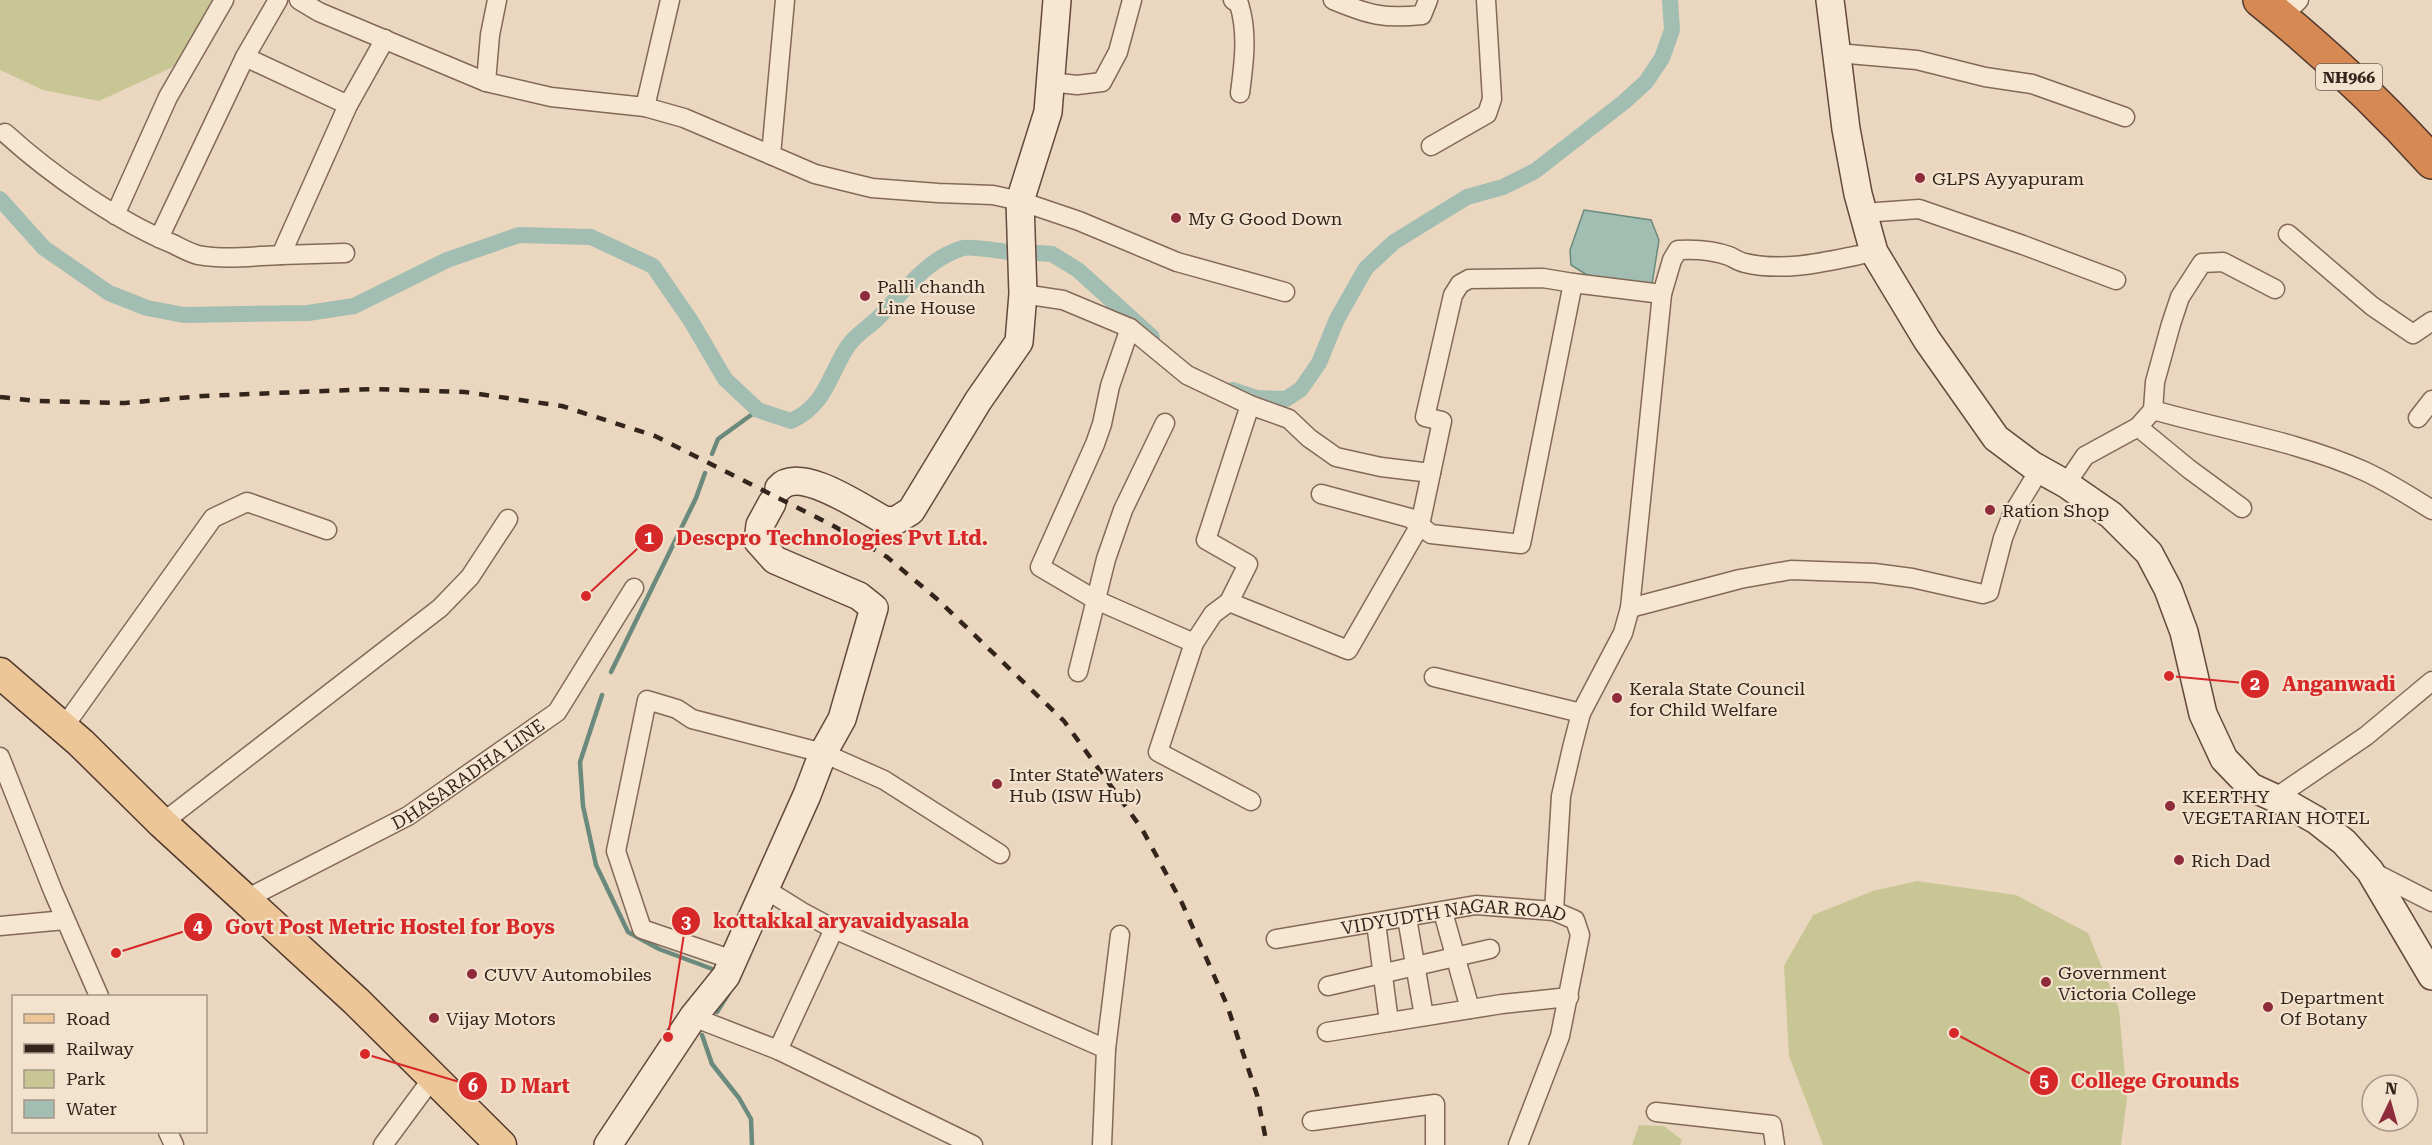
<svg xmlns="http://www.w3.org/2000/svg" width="2432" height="1145" font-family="'Roboto Serif',serif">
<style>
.green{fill:#c8c694}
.water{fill:#a2bdb1;stroke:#6a8a7d;stroke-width:1.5}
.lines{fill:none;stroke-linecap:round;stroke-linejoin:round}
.stream{stroke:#6a8a7d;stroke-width:4.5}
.canal{stroke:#a2bdb1;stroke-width:16}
.street-casing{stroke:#836959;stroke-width:21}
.secondary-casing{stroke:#644a3c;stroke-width:30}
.primary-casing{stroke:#50382d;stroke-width:33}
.highway-casing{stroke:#50382d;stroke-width:36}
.street{stroke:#f6e6d2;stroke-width:18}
.secondary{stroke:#f6e6d2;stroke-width:27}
.primary{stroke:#edc698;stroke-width:30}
.highway{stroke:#d78953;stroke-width:33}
.rail{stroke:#33241c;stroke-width:4.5;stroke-dasharray:10 10;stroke-linecap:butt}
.poi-dot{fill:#8e2c3c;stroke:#f3e3ce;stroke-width:2}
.labels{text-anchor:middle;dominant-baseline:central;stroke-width:4.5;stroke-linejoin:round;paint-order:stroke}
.shield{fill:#f3e3ce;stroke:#6d5d51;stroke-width:1.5}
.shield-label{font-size:16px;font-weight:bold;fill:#33241c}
.poi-label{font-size:18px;fill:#33241c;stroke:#f3e3ce;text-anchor:start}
.street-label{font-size:18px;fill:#33241c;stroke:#f3e3ce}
.leader{fill:none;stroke:#d62828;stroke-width:2}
.callout-dot{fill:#d62828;stroke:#f3e3ce;stroke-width:2}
.mark-label{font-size:18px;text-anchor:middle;font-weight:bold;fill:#fff}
.callout-label{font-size:20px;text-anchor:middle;font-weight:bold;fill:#d62828;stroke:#f3e3ce;stroke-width:4.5;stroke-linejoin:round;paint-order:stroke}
</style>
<rect width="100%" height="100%" fill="#ebd7bf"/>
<g class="green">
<path d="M 0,0 L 216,0 L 173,67 L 99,101 L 43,90 L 0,70 Z"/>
<path d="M 1917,881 L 2016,895 L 2088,933 L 2119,1009 L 2127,1098 L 2121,1145 L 1823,1145 L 1789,1056 L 1784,966 L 1813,915 L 1873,891 Z"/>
<path d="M 1639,1125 L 1664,1126 L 1682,1140 L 1680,1145 L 1632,1145 Z"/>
</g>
<path class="water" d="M 1584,210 L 1651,220 L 1659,240 L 1652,284 L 1592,278 L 1571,265 L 1570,250 Z"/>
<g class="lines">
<g class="stream">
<path d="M 712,454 L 718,439 L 758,410"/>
<path d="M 611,672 L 696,498 L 705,473"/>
<path d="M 602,695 L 580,762 L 583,806 L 596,865 L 628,932 L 659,949 L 715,970"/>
<path d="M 717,1012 L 729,993"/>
<path d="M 702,1035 L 712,1064 L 739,1098 L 751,1119 L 752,1145"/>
</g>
<g class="canal">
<path d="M 0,199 L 44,248 L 109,293 L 147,308 L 184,315 L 308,313 L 354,306 L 447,260 L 519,235 L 591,237 L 653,266 L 691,321 L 725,379 L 758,410 L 791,421 C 827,404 828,376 848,346 C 855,335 869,327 878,318 C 904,292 926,259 963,248 C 972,246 998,251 1009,252"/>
<path d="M 1038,253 L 1052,254 L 1078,270 L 1152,337"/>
<path d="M 1233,390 L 1257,398 L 1286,399 L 1301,389 L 1319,363 L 1337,319 L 1366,268 L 1394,242 L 1467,197 L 1503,187 L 1535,171 L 1624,102 L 1646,82 L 1662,58 L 1672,30 L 1670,0"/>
</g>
<defs>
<g id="street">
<path d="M 299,0 L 319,12 L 486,82 L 551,97 L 645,107 L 684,118 L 771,155"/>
<path d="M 785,0 L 771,155 L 815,174 L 872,188 L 938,193 L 993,195 L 1020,201 L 1079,221 L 1177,262 L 1285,292"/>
<path d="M 1233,0 L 1239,4 C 1248,32 1244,63 1240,93"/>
<path d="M 1333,0 C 1369,15 1384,19 1422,15 L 1428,0"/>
<path d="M 2294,5 L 2299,0"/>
<path d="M 1837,53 L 1917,60 L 1985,77 L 2032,84 L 2125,117"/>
<path d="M 245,57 L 348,105"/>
<path d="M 486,82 L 490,35 L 497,0"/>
<path d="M 1050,82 L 1077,85 L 1102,82 L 1118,52 L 1132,0"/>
<path d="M 645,107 L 670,0"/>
<path d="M 5,133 C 50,174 117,221 173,244 C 181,248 190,253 198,255 C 225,260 254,256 281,255 L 348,105 L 385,39"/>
<path d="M 1431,146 L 1487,114 L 1492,99 L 1486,0"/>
<path d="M 1863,213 L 1919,209 L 2023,245 L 2116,280"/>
<path d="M 115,215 L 168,97 L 224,0"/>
<path d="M 2288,234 L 2372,306 L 2413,334 L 2432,321"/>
<path d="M 159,238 L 245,57 L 278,0"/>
<path d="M 281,255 L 345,253"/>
<path d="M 1023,294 L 1063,300 L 1130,328 L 1187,375 L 1250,405 L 1289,419 L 1309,438 L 1336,457 L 1381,467 L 1431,473"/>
<path d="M 1130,328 L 1110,386 L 1102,424 L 1095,444 L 1040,567 L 1096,600 L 1194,643 L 1158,752 L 1251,801"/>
<path d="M 1250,405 L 1206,540 L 1248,564 L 1229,602 L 1348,650 L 1420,525 L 1442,421 L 1425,417 L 1453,295 L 1460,284 L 1469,279 L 1543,278 L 1573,283"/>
<path d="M 2153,410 C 2223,430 2298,441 2364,471 C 2388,482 2410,496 2432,510"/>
<path d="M 2418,418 L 2432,400"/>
<path d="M 2138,427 L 2189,469 L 2242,508"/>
<path d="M 2066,484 L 2085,456 L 2138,427 L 2153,410 L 2155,382 L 2171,324 L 2180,297 L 2202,263 L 2223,262 L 2275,289"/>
<path d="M 1321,494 L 1410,518 L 1431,534 L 1521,544 L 1573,283 L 1662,294"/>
<path d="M 1630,608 L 1740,579 L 1791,570 L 1874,573 L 1912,578 L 1983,594 L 1989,592 L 2003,538 L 2012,515 L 2040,469"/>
<path d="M 1194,643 L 1213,614 L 1229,602"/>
<path d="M 1078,672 L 1106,559 L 1123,510 L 1165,423"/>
<path d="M 1434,677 L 1581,713"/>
<path d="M 63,728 L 213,518 L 247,502 L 327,530"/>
<path d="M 0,757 L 53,891 L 99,996"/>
<path d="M 2275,798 L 2366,736 L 2432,681"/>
<path d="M 162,823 L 440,608 L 470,577 L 508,519"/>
<path d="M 2371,871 L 2432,902"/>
<path d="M 765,889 L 802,912 L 834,929 L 1106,1049 L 1102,1145"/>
<path id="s1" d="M 246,899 L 408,816 L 557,712 L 634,588"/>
<path d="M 1554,911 L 1561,796 L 1572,748 L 1581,713 L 1623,633 L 1630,608 L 1662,294 L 1672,260 L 1678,250 C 1695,249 1713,250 1729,256 C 1734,258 1739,262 1745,263 C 1787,273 1833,260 1874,252"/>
<path d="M 1443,912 L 1470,1009"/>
<path d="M 1407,918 L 1424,1016"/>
<path d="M 1376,923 L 1389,1022"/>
<path d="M 0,926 L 65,920"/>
<path id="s2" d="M 1276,939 L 1476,905 L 1554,911 L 1575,920 L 1580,935 L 1560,1036 L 1518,1145"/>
<path d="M 733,960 L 642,929 L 616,851 L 647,700 L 677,709 L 692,719 L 823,753 L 884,780 L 1000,854"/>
<path d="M 1328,986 L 1490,949"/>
<path d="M 693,1017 L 778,1050 L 973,1145"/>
<path d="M 1327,1032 L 1502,1004 L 1569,997"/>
<path d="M 1106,1049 L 1120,935"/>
<path d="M 778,1050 L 834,929"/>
<path d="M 1656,1112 L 1772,1125 L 1775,1145"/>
<path d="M 1312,1121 L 1435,1104 L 1435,1145"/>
<path d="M 168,1132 L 174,1145"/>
<path d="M 383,1145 L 434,1076"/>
</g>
<g id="secondary">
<path d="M 1830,0 L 1846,129 L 1858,194 L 1874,252 L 1927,340 L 1996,438 L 2032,465 L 2066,484 L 2111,515 L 2149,553 L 2168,589 L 2184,632 L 2203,714 L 2224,759 L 2251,787 L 2288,804 L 2316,820 L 2344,842 L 2370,871 L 2432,976"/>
<path d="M 779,488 C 800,465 861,508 884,520 L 895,521 L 911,511 L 978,401 L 1019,342 L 1023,294 L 1020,201 L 1048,112 L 1057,0"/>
<path d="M 608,1145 L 693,1017 L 726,976 L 807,795 L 823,753 L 842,719 L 874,608 L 859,596 L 775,560 L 758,541 L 760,525 L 772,503"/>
</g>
<path id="primary" d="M 0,673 L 81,743 L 162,823 L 356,1001 L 501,1145"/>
<path id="highway" d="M 2260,0 C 2322,50 2379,103 2432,162"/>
</defs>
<use href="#street" class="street-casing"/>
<use href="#secondary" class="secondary-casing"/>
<use href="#primary" class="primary-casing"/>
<use href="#highway" class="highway-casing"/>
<use href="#street" class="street"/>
<use href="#secondary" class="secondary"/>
<use href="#primary" class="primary"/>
<use href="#highway" class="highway"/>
<path class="rail" d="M 0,397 L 36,401 L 125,403 L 203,396 L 373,389 L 465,392 L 562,406 L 655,436 L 832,525 L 887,557 L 937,599 L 1064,721 L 1142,829 L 1182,903 L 1227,1005 L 1257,1095 L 1267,1145"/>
</g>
<g class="poi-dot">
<circle cx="1920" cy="178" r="6"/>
<circle cx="1176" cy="218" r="6"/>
<circle cx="865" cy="296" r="6"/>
<circle cx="1990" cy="510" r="6"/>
<circle cx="1617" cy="698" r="6"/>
<circle cx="997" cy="784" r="6"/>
<circle cx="2170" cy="806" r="6"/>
<circle cx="2179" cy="860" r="6"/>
<circle cx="472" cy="974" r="6"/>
<circle cx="2046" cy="982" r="6"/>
<circle cx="2268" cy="1007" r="6"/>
<circle cx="434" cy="1018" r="6"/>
</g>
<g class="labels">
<rect class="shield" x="2316" y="64" width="66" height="26" rx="4.5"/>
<g class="shield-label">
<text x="2349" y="77">NH966</text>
</g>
<g class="poi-label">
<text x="1932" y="178">GLPS Ayyapuram</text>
<text x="1188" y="218">My G Good Down</text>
<text x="877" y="286">Palli chandh<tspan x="877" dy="21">Line House</tspan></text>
<text x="2002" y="510">Ration Shop</text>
<text x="1629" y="688">Kerala State Council<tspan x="1629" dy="21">for Child Welfare</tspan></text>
<text x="1009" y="774">Inter State Waters<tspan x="1009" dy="21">Hub (ISW Hub)</tspan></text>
<text x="2182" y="796">KEERTHY<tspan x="2182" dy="21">VEGETARIAN HOTEL</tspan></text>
<text x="2191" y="860">Rich Dad</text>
<text x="2058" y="972">Government<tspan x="2058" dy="21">Victoria College</tspan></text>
<text x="484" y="974">CUVV Automobiles</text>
<text x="2280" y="997">Department<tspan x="2280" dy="21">Of Botany</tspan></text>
<text x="446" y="1018">Vijay Motors</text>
</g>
<g class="street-label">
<text stroke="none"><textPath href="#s1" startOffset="255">DHASARADHA LINE</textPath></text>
<text stroke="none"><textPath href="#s2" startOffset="180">VIDYUDTH NAGAR ROAD</textPath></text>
</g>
</g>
<path class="leader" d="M586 596L649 538M2169 676L2255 684M668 1037L686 921M116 953L198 927M1954 1033L2044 1081M365 1054L473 1086"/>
<g class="callout-dot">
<circle cx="586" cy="596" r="6"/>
<circle cx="2169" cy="676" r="6"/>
<circle cx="668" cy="1037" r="6"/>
<circle cx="116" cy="953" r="6"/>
<circle cx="1954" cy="1033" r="6"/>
<circle cx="365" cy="1054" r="6"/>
<circle cx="649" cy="538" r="15"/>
<circle cx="2255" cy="684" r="15"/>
<circle cx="686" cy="921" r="15"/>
<circle cx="198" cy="927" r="15"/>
<circle cx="2044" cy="1081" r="15"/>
<circle cx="473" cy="1086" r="15"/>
</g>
<g class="mark-label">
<text x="649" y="544">1</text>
<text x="2255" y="690">2</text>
<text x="686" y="928">3</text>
<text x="198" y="933">4</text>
<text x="2044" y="1087">5</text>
<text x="473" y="1092">6</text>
</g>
<g class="callout-label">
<text x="832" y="545">Descpro Technologies Pvt Ltd.</text>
<text x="2339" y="691">Anganwadi</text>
<text x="841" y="928">kottakkal aryavaidyasala</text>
<text x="390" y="934">Govt Post Metric Hostel for Boys</text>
<text x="2155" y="1088">College Grounds</text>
<text x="535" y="1093">D Mart</text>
</g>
<rect x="12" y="995" width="195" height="138" fill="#f3e3ce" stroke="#a69787" stroke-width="1.5"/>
<rect x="24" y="1014" width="30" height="9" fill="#edc698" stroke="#a69787" stroke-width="1.5"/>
<text x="66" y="1025" font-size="18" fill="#33241c">Road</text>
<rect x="24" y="1044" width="30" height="9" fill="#33241c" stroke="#a69787" stroke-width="1.5"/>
<text x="66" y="1055" font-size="18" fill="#33241c">Railway</text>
<rect x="24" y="1070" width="30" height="18" fill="#c8c694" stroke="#a69787" stroke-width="1.5"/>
<text x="66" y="1085" font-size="18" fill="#33241c">Park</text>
<rect x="24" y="1100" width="30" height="18" fill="#a2bdb1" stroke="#a69787" stroke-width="1.5"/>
<text x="66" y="1115" font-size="18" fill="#33241c">Water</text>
<g transform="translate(2390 1103) rotate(5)"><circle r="28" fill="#f3e3ce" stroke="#a69787" stroke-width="1.5"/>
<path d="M0-4.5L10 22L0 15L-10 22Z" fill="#8e2c3c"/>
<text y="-9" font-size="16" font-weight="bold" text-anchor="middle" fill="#33241c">N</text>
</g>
</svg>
